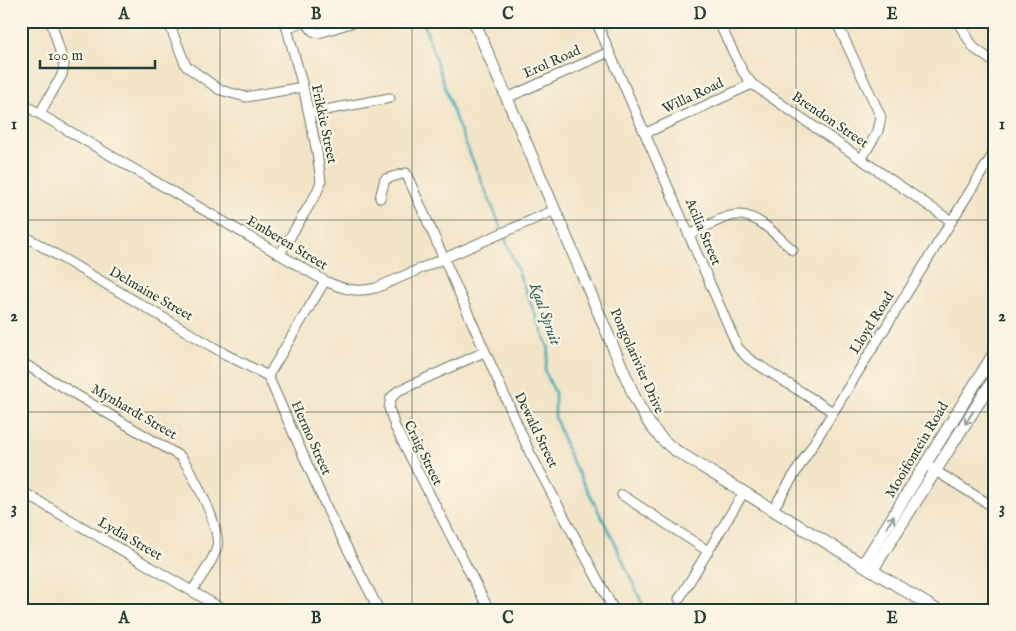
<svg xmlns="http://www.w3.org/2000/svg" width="1016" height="631" font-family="'IM FELL English',serif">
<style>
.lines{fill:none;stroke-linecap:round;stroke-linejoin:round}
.stream{stroke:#40afbb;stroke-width:2.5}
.minor-casing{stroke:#697767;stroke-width:11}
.tertiary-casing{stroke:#697767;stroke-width:13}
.minor{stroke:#fff;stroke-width:9}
.tertiary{stroke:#fff;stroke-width:11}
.oneway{stroke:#8f9e9a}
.grid{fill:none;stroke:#1f3d34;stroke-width:1;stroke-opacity:0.55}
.labels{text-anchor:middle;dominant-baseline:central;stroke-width:4.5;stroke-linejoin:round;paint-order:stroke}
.street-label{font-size:14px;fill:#1f3d34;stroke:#fcf5e5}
.water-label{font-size:15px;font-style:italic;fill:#295f5c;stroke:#fcf5e5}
.neatline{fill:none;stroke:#1f3d34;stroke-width:2}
.grid-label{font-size:16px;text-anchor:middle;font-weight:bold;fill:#1f3d34}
</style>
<rect width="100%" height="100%" fill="#fcf5e5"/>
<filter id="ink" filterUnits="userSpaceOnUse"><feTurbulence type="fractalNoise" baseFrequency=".02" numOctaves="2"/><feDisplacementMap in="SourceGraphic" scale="10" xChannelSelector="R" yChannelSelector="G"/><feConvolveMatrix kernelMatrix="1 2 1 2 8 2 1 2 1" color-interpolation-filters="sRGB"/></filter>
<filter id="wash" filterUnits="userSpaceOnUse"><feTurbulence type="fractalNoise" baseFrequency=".0096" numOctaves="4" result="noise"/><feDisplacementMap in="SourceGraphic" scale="20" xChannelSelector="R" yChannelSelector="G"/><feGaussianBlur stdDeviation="1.12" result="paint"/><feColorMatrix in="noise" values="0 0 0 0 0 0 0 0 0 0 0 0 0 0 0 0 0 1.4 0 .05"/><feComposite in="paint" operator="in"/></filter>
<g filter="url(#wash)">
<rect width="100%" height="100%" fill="#f2e4c7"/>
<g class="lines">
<g class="stream">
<path d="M 423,21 L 457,123 L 502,230"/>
<path d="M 504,236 L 549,349 L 545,371 L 555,393 L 555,417 L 570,457 L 611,535 L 645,610"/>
</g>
</g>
</g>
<g filter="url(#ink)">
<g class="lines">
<defs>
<g id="minor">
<path d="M 168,21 L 186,66 L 220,90 L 246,97 L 303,87"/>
<path d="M 305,21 L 313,31 L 319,33 L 357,21"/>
<path d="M 596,21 L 738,348 L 749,359 L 833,412"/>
<path d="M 718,21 L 743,72 L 752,84 L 951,221"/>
<path d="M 836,21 L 881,117 L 878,131 L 862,158"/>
<path d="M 957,21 L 974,48 L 995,63"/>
<path d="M 287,28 L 304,21"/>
<path d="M 507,98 L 609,52"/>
<path d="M 21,103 L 325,281 C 343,289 356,293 376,288 L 555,210"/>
<path d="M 40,113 L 62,75 L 64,65 L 51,21"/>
<path d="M 309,113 L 390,98"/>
<path d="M 646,133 L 752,84"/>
<path d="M 380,198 L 385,179 L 406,173 L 530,453 L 614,610"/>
<path d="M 21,234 L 225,354 L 268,376"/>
<path d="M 689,235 C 703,229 721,216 737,215 C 757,213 779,238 793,250"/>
<path d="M 280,254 L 316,194 L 321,182 L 317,152 L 303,87 L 285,21"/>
<path d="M 484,352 L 398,391 L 391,398 L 389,408 L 395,427 L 489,610"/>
<path d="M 21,362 L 181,457 C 193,473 221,528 217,547 C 213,562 200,578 192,591"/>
<path d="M 268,376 L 329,513 L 379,610"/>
<path d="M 268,376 L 325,281"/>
<path d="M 931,468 L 995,508"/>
<path d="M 21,491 L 224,610"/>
<path d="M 622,495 L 708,551"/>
<path d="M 773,509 L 995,151"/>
<path d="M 679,599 L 744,492"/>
</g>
<g id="tertiary">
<path d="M 474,21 L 635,398 C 646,421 657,438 678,452 L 937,610"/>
<path d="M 864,563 L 995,352"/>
<path d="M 873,569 L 995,377"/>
</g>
</defs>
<use href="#minor" class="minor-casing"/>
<use href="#tertiary" class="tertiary-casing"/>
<use href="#minor" class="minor"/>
<use href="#tertiary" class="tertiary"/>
</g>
<defs><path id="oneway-shaft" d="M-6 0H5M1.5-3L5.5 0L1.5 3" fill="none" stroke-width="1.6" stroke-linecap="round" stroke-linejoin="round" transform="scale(1.25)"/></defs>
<g class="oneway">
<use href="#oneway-shaft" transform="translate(969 418) rotate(122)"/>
<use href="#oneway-shaft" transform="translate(890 522) rotate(-58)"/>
</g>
</g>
<path class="grid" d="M 220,21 L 220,610M 412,21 L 412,610M 604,21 L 604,610M 796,21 L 796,610M 21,220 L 995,220M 21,412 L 995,412"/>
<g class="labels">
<g class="street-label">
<text transform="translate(552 62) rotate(-24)">Erol Road</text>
<text transform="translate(693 96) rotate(-25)">Willa Road</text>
<text transform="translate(830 120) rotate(34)">Brendon Street</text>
<text transform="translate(324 124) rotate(78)">Frikkie Street</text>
<text transform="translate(703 232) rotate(67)">Acilia Street</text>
<text transform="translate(287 243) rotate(31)">Emberen Street</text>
<text transform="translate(151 294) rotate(30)">Delmaine Street</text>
<text transform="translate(872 323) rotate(-58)">Lloyd Road</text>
<text transform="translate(637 361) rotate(66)">Pongolarivier Drive</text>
<text transform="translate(134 412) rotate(30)">Mynhardt Street</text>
<text transform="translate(536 430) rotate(64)">Dewald Street</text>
<text transform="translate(311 438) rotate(66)">Hermo Street</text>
<text transform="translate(917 450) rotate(-59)">Mooifontein Road</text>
<text transform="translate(423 453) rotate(64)">Craig Street</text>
<text transform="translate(130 539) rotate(30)">Lydia Street</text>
</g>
<g class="water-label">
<text transform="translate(545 314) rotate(70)">Kaal Spruit</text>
</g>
</g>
<rect width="1016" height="631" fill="none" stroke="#fcf5e5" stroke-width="55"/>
<path d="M40 60v8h115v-8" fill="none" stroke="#1f3d34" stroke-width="2.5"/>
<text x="48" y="60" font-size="15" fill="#1f3d34" stroke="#fcf5e5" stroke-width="4" paint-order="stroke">100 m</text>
<rect x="28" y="28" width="960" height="576" class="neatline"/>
<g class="grid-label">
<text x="124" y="19">A</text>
<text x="316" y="19">B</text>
<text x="508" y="19">C</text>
<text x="700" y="19">D</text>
<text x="892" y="19">E</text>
<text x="14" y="129">1</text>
<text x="1002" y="129">1</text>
<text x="14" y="321">2</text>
<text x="1002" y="321">2</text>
<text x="14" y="513">3</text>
<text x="1002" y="513">3</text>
<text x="124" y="623">A</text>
<text x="316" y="623">B</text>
<text x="508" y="623">C</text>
<text x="700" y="623">D</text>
<text x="892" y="623">E</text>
</g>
</svg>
